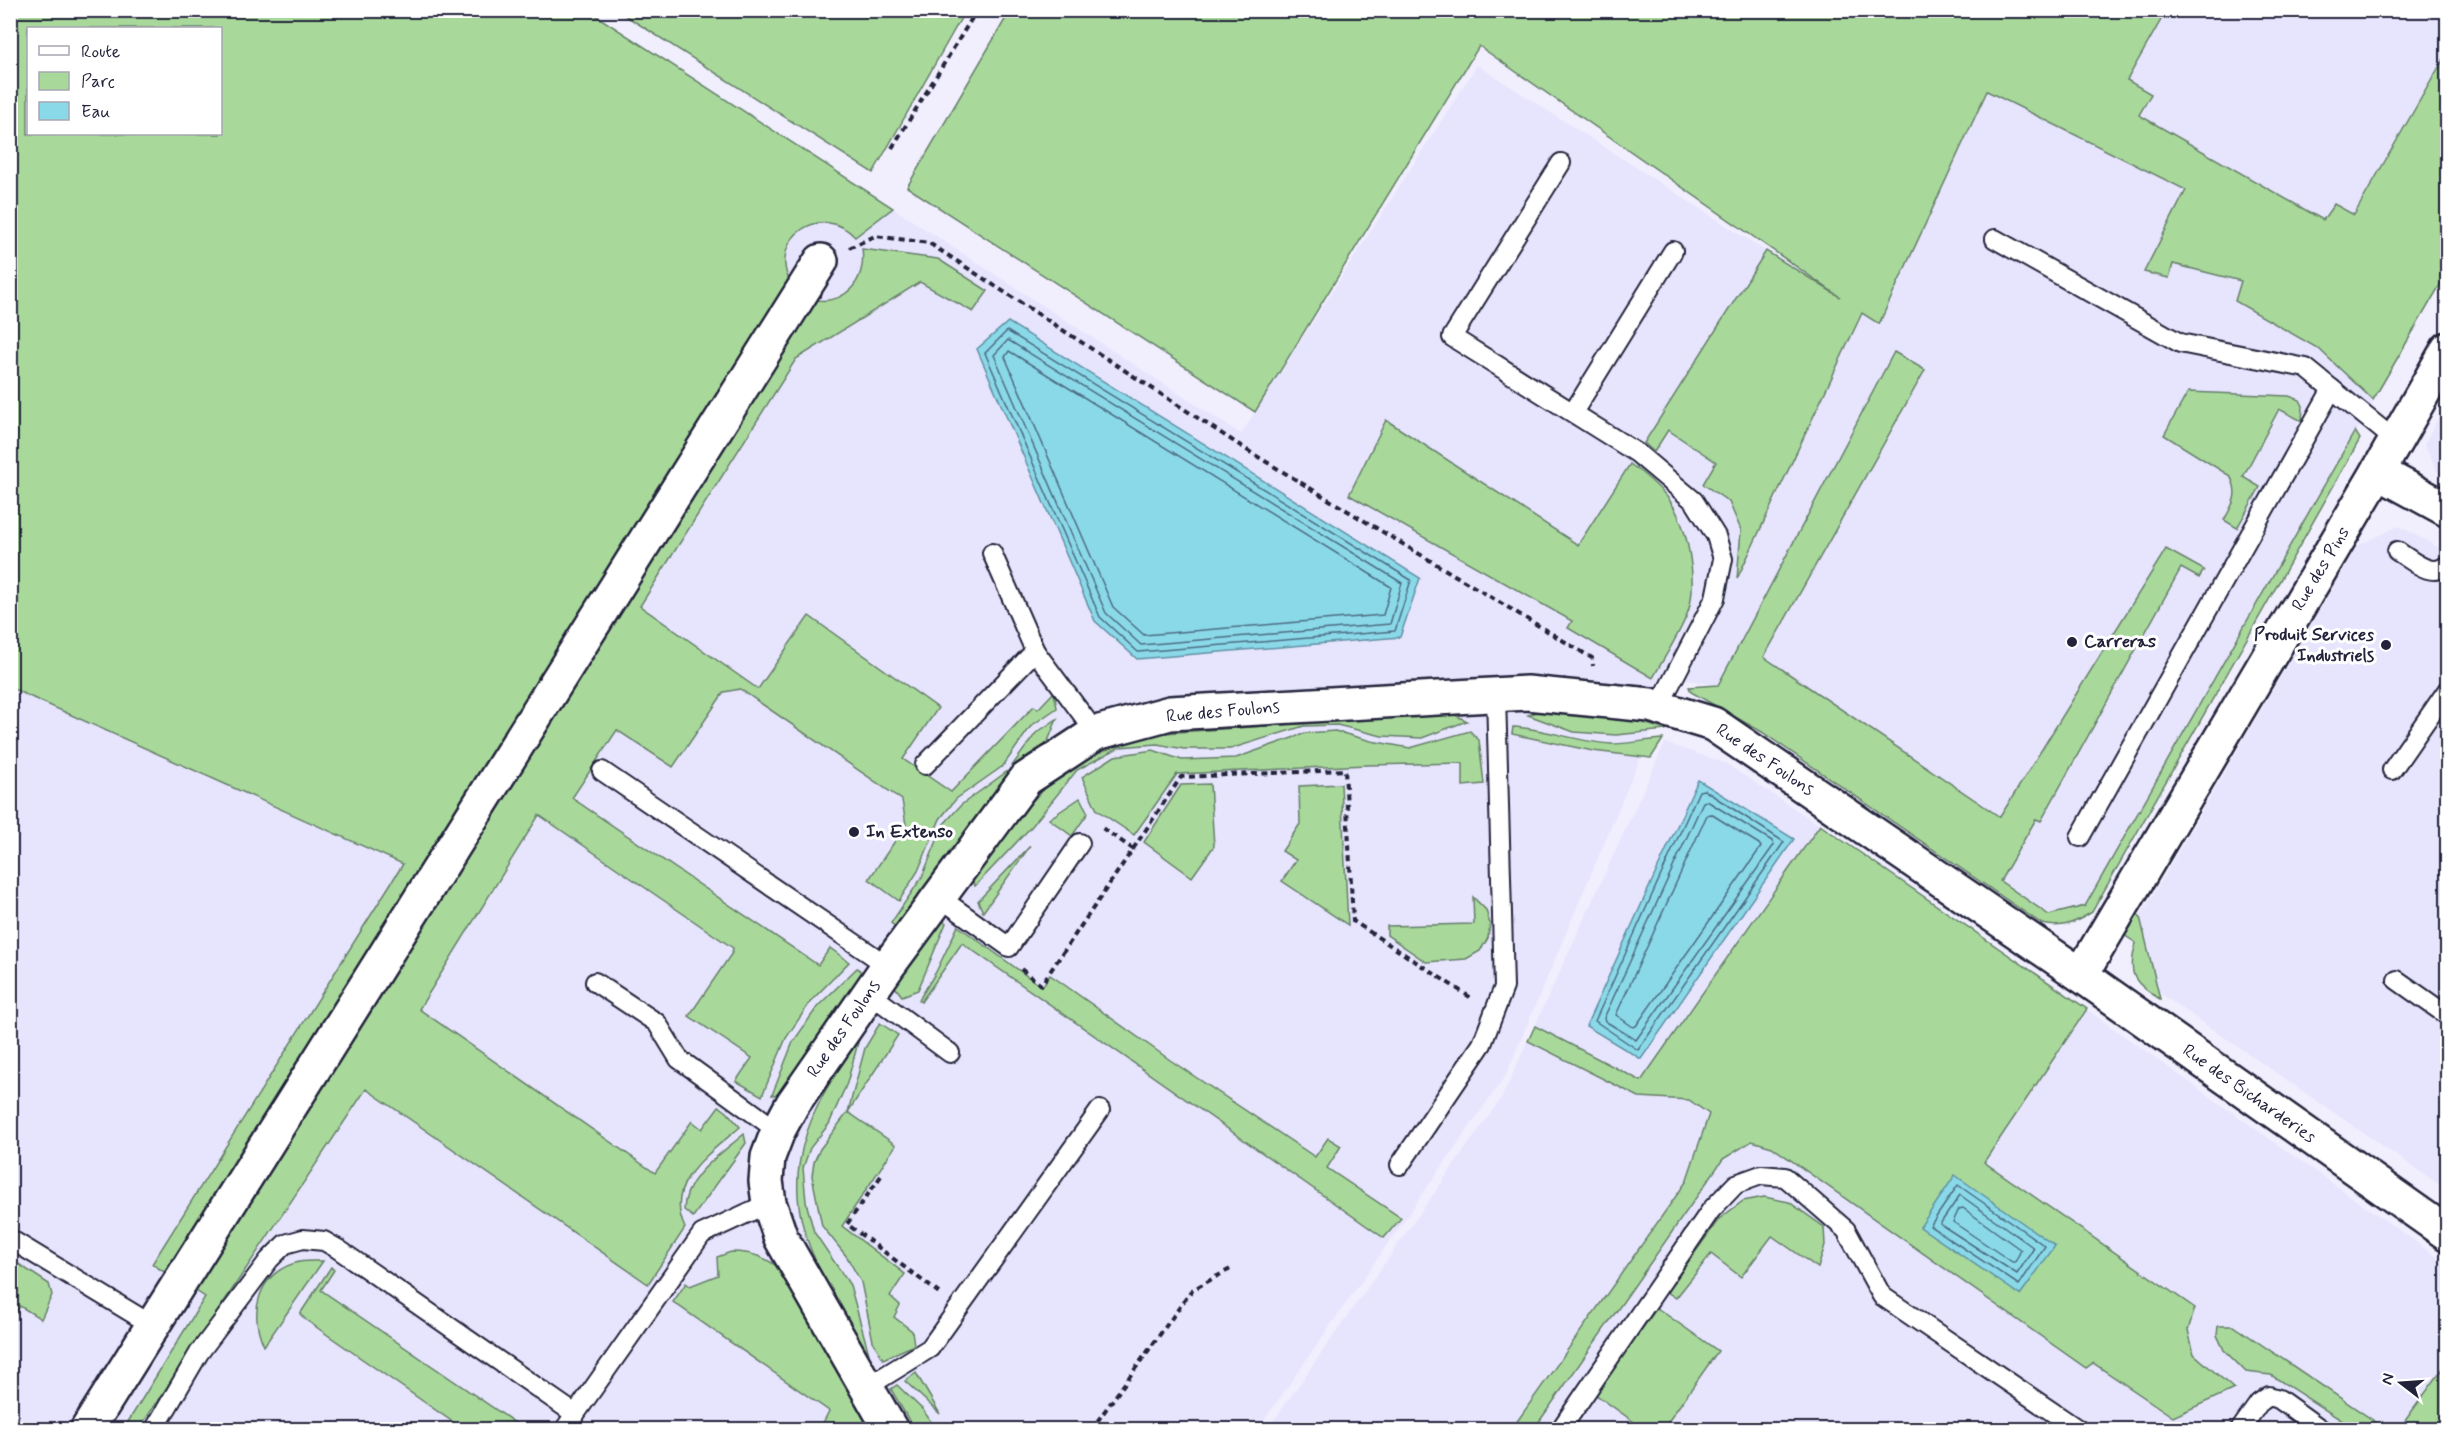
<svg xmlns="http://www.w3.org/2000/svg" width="2458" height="1440" font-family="Mynerve,sans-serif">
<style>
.built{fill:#e7e4fd;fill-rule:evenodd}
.green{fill:#a8d99a;stroke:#657e6a;stroke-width:1.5;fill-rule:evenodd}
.water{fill:#8ad9e9;stroke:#6090a3;stroke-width:1.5}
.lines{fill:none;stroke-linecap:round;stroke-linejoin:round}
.shore{stroke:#4c6b81;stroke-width:1.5}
.lane-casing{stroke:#22223b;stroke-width:22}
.street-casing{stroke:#22223b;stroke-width:38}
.path{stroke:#22223b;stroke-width:4;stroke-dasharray:6 4.5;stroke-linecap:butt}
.lane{stroke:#fff;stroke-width:18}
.street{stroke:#fff;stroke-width:33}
.poi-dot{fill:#22223b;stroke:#fff;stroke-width:2}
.labels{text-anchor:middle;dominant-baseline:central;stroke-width:6;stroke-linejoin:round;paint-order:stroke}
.street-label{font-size:18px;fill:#22223b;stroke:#fff}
.poi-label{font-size:18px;font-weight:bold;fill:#22223b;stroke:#fff;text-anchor:start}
</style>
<rect width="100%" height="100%" fill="#f1effe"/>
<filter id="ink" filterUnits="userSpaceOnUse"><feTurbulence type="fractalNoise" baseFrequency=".0167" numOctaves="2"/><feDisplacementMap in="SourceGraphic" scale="12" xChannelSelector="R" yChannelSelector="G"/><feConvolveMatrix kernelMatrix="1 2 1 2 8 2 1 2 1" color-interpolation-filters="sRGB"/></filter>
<g filter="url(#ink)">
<g class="built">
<path d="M 10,11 L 589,11 L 1241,434 L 1477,65 L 1879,324 L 2022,11 L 2447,11 L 2447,273 L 2085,906 L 2049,915 L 1718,685 L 1674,678 L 1506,1075 L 1258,1429 L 11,1429 ZM 28,28 L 220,28 L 220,134 L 28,134 Z"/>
<path d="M 2447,402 L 2447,492 L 2424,444 Z"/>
<path d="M 2399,526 L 2447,552 L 2447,1190 L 2158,992 L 2140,917 L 2357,546 Z"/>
<path d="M 1665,743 L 1725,763 L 1906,882 L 2447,1264 L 2447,1429 L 1267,1430 L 1502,1097 Z"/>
</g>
<g class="green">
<path d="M 13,11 L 589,11 L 893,208 L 855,237 C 822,201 768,238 790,282 L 172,1277 L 152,1264 L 403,864 L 11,688 L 10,14 ZM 28,28 L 220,28 L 220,134 L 28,134 Z"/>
<path d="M 618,11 L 965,11 L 873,173 Z"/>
<path d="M 1010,11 L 2166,11 L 2127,80 L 2151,94 L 2139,115 L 2323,220 L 2334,204 L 2354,215 L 2447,53 L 2447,273 L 2373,400 L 2319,349 L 2235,301 L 2241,281 L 2173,264 L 2169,278 L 2144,272 L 2186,190 L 1987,91 L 1879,324 L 1862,313 L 1737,579 L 1741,530 L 1729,502 L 1703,484 L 1716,462 L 1668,430 L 1654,452 L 1644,443 L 1766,251 L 1840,297 L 1479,46 L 1255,412 L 907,187 Z"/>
<path d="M 862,249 L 938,259 L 988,291 L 973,312 L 920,282 L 796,359 L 640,606 L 758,689 L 809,616 L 938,708 L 903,759 L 951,792 L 1034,706 L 1038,709 L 1054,692 L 1057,708 L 1031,726 L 1003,766 L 956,799 L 940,819 L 918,871 L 899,901 L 869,879 L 906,825 L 902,800 L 740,689 L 724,692 L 673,767 L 617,730 L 572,798 L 818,965 L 830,948 L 849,962 L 811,1001 L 786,1038 L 762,1096 L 736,1081 L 752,1058 L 689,1016 L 732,953 L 733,948 L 539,815 L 419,1009 L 655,1173 L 692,1121 L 702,1129 L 719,1106 L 727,1112 L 740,1127 C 709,1154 663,1183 685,1228 L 648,1284 L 366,1089 L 139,1429 L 123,1430 L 205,1297 L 193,1289 L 811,299 C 844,307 867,281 862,249 Z"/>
<path d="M 1894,352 L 1925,370 L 1764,657 L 2000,817 L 2166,549 L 2204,570 L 2199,578 L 2181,568 L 2041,821 L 2036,819 L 2000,881 L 2049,915 L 2085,906 L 2355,431 L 2360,439 L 2092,912 C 2075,923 2062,929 2042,924 L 1762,732 L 1691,692 L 1689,687 L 1718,685 Z"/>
<path d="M 2188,392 L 2289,396 L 2300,400 L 2303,406 L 2302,421 L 2279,409 L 2243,477 L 2260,487 L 2237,528 L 2224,520 C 2233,505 2240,493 2230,476 L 2164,435 Z"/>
<path d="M 1386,420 L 1578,545 L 1630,464 C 1644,474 1657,485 1668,498 C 1688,525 1700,585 1686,617 C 1677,638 1664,658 1653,678 L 1568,628 L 1572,621 L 1349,495 Z"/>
<path d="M 1543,710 L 1631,719 L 1666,730 L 1616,735 L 1574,732 L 1528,715 Z"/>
<path d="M 1451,713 L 1467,721 L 1422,738 L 1382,736 L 1337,725 L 1304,726 L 1230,749 L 1184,749 L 1157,744 L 1120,747 L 1077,770 L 1032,826 L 975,886 L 971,880 C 1028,801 1052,763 1151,734 Z"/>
<path d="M 1057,719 L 1046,746 L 1017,767 L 996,791 L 896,927 L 891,923 L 922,877 L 944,824 L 961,805 L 1009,770 L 1036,733 Z"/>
<path d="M 1513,727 C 1547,729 1578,742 1611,744 C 1628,744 1646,740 1663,739 L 1651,758 L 1593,751 L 1512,734 Z"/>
<path d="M 1335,731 L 1371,741 L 1410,748 L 1470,731 L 1479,740 L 1484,784 L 1463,786 L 1463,763 L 1366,765 L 1177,774 L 1134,835 L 1097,810 L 1082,777 L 1115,756 L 1153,750 L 1182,760 L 1236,758 L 1306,733 Z"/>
<path d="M 1210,784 L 1214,846 L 1192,877 L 1144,842 L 1181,785 Z"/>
<path d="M 1341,784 L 1348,925 L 1282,881 L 1296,860 L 1282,851 L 1300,824 L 1299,786 Z"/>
<path d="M 1080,798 L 1088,813 L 1072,836 L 1049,819 Z"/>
<path d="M 1820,825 L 2087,1009 L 1984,1162 L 2195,1308 L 2188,1330 L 2194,1354 L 2234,1389 L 2173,1417 L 2093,1363 L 2086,1368 L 1772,1147 L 1752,1141 L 1723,1159 L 1534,1429 L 1511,1430 L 1686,1182 L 1709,1114 L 1689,1100 L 1639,1097 L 1528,1041 L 1535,1026 L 1641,1081 Z"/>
<path d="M 1030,846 L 983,912 L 978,901 Z"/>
<path d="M 1473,897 L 1486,910 L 1490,924 L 1488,938 L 1480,951 L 1466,959 L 1426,962 L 1387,935 L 1387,926 L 1474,924 Z"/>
<path d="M 2136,914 L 2140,917 L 2160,999 C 2133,982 2127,975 2136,943 L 2124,935 Z"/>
<path d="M 942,920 L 946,923 L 918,990 L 902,996 L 895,987 Z"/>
<path d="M 958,926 L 1042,987 L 1050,975 L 1059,981 L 1170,1060 L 1315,1157 L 1328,1138 L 1341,1146 L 1327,1168 L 1401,1218 L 1384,1238 L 962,943 L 921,1002 L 919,1000 L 936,972 Z"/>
<path d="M 857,968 L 864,974 L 780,1094 L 772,1095 L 793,1042 L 818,1006 Z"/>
<path d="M 880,1023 L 898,1035 L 848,1112 L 896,1145 L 842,1226 L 905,1274 L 890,1296 L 900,1305 L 894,1317 L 912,1331 L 914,1345 L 883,1359 L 873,1341 L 861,1282 L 847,1257 L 822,1226 L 812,1176 L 814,1162 L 820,1149 L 848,1112 L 865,1048 Z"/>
<path d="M 859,1039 L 847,1083 L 829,1124 L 810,1148 L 803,1168 L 806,1202 L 814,1232 L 850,1285 L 869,1354 C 815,1265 767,1203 822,1097 C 832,1077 847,1058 859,1039 Z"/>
<path d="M 744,1134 L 746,1143 L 693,1217 L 684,1210 C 684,1177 721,1154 744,1134 Z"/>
<path d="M 1764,1197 L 1789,1202 L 1824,1227 L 1825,1245 L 1818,1268 L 1772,1236 L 1741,1277 L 1711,1254 L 1676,1298 L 1667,1292 L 1719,1219 L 1743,1201 Z"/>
<path d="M 731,1252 C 752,1252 766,1257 783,1271 L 874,1429 L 820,1429 L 829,1411 L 673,1302 L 686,1283 L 690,1286 L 718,1275 L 717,1257 Z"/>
<path d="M 11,1259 L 49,1284 L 52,1295 L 41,1319 L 20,1306 L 11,1322 Z"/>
<path d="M 323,1261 L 264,1346 C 249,1313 257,1275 295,1263 C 303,1260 314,1261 323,1261 Z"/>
<path d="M 331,1267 L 334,1270 L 321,1290 L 524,1429 L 463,1429 L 306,1320 L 300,1314 Z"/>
<path d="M 1657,1308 L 1718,1351 L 1663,1429 L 1644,1429 L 1595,1394 Z"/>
<path d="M 2218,1326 L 2234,1326 L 2386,1429 L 2355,1429 L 2271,1375 L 2246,1372 L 2224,1350 L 2217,1335 Z"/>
<path d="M 2447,1363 L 2447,1429 L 2399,1429 Z"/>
<path d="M 916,1373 L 940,1414 L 905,1381 Z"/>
<path d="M 897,1385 L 923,1410 L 936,1429 L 914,1429 L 891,1389 Z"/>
</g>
<g class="water">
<path d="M 1008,322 L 1420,578 L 1400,637 L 1137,659 L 1095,621 L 977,349 Z"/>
<path d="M 1698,780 L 1794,839 L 1641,1059 L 1586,1026 Z"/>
<path d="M 1955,1175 L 2055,1246 L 2020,1295 L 1920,1227 Z"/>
</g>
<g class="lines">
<g class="shore">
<path d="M 1007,331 L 1411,580 L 1395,631 L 1138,652 L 1100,617 L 985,353 Z"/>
<path d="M 1008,340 L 1402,583 L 1390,624 L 1141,645 L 1106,613 L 994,355 Z"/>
<path d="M 1009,351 L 1391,587 L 1383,615 L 1144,635 L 1113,607 L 1005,357 Z"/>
<path d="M 1704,790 L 1784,842 L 1638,1050 L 1595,1021 L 1699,791 Z"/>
<path d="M 1707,801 L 1772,841 L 1774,845 L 1636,1040 L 1605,1021 L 1604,1018 L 1703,802 Z"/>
<path d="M 1711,814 L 1759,844 L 1761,847 L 1636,1026 L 1633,1027 L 1616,1015 L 1707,815 Z"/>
<path d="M 1958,1185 L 2045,1246 L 2019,1285 L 1930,1226 Z"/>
<path d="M 1960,1195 L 2034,1248 L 2017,1274 L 1940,1224 Z"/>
<path d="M 1963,1208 L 2021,1250 L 2015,1262 L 2012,1262 L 1953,1222 L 1959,1209 Z"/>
</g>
<defs>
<g id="lane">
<path d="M 1561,163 L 1452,337 L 1637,453 L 1694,501 L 1716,536 L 1723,559 L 1715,598 L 1658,708"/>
<path d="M 1995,239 L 2180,343 L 2306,368 L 2396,441"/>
<path d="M 1574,411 L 1673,251"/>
<path d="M 2397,551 C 2412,560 2432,580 2448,564"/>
<path d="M 992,553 L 1035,651 L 1096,733"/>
<path d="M 925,765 L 1035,651"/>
<path d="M 2392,770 L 2448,689"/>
<path d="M 602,771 L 888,966"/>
<path d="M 2080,837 L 2332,389"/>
<path d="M 939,897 L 1009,947 L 1080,843"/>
<path d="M 2397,980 L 2448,1016"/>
<path d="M 595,982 L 657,1023 L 679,1059 L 778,1131"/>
<path d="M 869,993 L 950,1053"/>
<path d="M 1400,1165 L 1482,1044 L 1504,987 L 1496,695"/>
<path d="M 10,1239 L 152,1325"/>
<path d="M 867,1387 L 930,1348 L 1100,1110"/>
<path d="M 154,1430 L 199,1353 L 269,1260 L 285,1244 L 303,1239 L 324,1241 L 338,1249 L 575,1414"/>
<path d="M 564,1430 L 702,1234 L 769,1203"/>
<path d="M 1560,1430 L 1711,1210 L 1736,1184 L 1761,1175 L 1785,1177 L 1846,1230 L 1882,1296 L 2079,1430"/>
<path d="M 2240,1430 L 2259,1403 L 2269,1396 L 2279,1399 L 2322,1430"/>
</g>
<g id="street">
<path d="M 2448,349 L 2378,472 L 2081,975 L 2448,1234"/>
<path d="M 2378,472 L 2448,510"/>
<path d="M 87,1430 L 821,261"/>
<path d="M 891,1430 L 781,1238 L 769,1203 L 766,1181 L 768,1157 L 778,1131 L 792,1105 L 888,966 L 1026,779 L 1096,733 L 1170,713 L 1527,693 L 1650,705 L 1713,724 L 2081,975"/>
</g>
</defs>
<use href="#lane" class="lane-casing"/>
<use href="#street" class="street-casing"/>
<g class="path">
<path d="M 892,148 L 977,10"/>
<path d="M 849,248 L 875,236 L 929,243 L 1250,452 L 1592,658 L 1593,666"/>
<path d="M 1133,849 L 1181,777 L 1345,770 L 1353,921 L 1473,999"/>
<path d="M 1021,969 L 1041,985 L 1133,849 L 1102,828"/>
<path d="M 881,1176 L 847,1224 L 939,1293"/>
<path d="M 1091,1430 L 1192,1290 L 1234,1267"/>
</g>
<use href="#lane" class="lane"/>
<use href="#street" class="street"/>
</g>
</g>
<g class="poi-dot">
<circle cx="2072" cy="642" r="6"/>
<circle cx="2386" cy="645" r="6"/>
<circle cx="854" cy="832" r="6"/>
</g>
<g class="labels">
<g class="street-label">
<text transform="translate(2321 569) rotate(-59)">Rue des Pins</text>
<text transform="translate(1223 712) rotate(-5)">Rue des Foulons</text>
<text transform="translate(1765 760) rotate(34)">Rue des Foulons</text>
<text transform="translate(844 1029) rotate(-55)">Rue des Foulons</text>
<text transform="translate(2249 1094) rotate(35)">Rue des Bicharderies</text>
</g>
<g class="poi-label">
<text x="2374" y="635" text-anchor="end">Produit Services<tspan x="2374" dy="21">Industriels</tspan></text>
<text x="2084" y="642">Carreras</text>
<text x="866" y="832">In Extenso</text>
</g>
</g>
<rect width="2458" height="1440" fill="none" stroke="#fff" stroke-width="36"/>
<rect x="18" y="18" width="2422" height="1404" fill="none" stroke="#22223b" stroke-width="2" filter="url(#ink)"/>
<rect x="27" y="27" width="195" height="108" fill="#ffffff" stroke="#a7a7b1" stroke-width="1.5"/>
<rect x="39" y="46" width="30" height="9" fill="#ffffff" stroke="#a7a7b1" stroke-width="1.5"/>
<text x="81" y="57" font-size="18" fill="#22223b">Route</text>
<rect x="39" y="72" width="30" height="18" fill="#a8d99a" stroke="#a7a7b1" stroke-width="1.5"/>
<text x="81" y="87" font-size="18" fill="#22223b">Parc</text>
<rect x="39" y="102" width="30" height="18" fill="#8ad9e9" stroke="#a7a7b1" stroke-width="1.5"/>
<text x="81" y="117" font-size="18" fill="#22223b">Eau</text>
<g transform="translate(2401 1383) rotate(287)" stroke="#ffffff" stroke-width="4.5" paint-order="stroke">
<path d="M0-4.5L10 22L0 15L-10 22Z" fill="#22223b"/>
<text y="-9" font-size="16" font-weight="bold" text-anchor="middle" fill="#22223b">N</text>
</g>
</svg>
